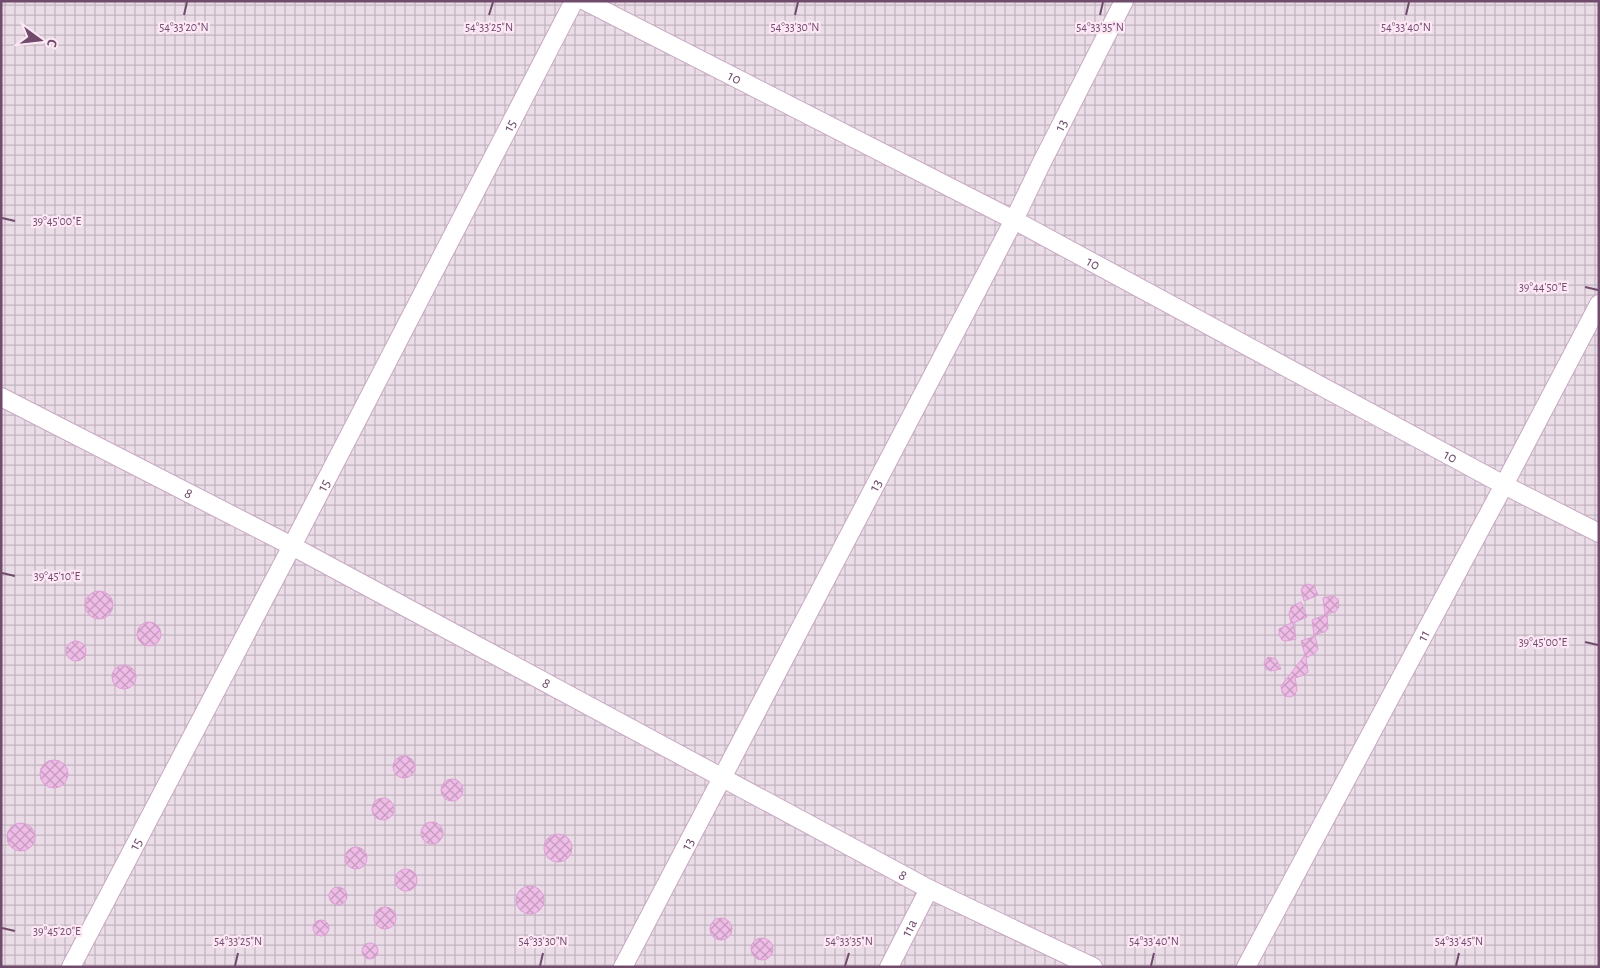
<svg xmlns="http://www.w3.org/2000/svg" width="1600" height="968" font-family="'Alegreya Sans',sans-serif">
<style>
.industrial{fill:url(#industrial-grid)}
.building{fill:url(#building-cross-hatch);stroke:#df9ed6}
.lines{fill:none;stroke-linecap:round;stroke-linejoin:round}
.minor-casing{stroke:#c8a8c2;stroke-width:20}
.minor{stroke:#fff;stroke-width:18}
.ticks{fill:none;stroke:#704b6c;stroke-width:2}
.labels{text-anchor:middle;dominant-baseline:central;stroke-width:4.5;stroke-linejoin:round;paint-order:stroke}
.street-label{font-size:15px;fill:#704b6c;stroke:#fee8f6}
.ticks-label{font-size:12px;text-anchor:middle;fill:#704b6c;stroke:#fee8f6;stroke-width:4.5;stroke-linejoin:round;paint-order:stroke}
</style>
<defs>
<pattern id="industrial-grid" width="8" height="8" patternUnits="userSpaceOnUse" patternTransform="scale(1.25)"><rect width="8" height="8" fill="#eadde7"/><path d="M0 4h8M4 0v8" fill="none" stroke="#c2b5bf"/></pattern>
<pattern id="building-cross-hatch" width="8" height="8" patternUnits="userSpaceOnUse" patternTransform="scale(1.25)"><rect width="8" height="8" fill="#eebce6"/><path d="M0 0l8 8M0 8l8-8" fill="none" stroke="#c59bbe"/></pattern>
</defs>
<rect width="100%" height="100%" fill="#fae3f2"/>
<rect class="industrial" x="1" y="1" width="1598" height="966"/>
<g class="building">
<path d="M 1307,584 L 1314,586 L 1318,595 L 1304,601 L 1301,590 L 1303,586 Z"/>
<circle cx="99" cy="605" r="14"/>
<path d="M 1332,596 L 1338,599 L 1339,607 L 1335,612 L 1325,614 L 1323,598 Z"/>
<path d="M 1301,602 L 1307,617 L 1293,623 L 1296,639 L 1286,641 L 1282,640 L 1279,635 L 1279,629 L 1291,623 L 1289,614 L 1291,607 Z"/>
<path d="M 1327,614 L 1328,629 L 1324,632 L 1314,635 L 1312,620 Z"/>
<circle cx="149" cy="634" r="12"/>
<path d="M 1315,636 L 1318,649 L 1315,653 L 1306,658 L 1308,672 L 1304,675 L 1295,678 L 1297,689 L 1295,695 L 1290,697 L 1285,696 L 1282,692 L 1281,686 L 1305,655 L 1301,641 Z"/>
<circle cx="76" cy="651" r="10"/>
<path d="M 1268,657 L 1276,659 L 1281,669 L 1271,671 L 1266,669 L 1264,663 Z"/>
<circle cx="124" cy="677" r="12"/>
<circle cx="404" cy="767" r="11"/>
<circle cx="54" cy="774" r="14"/>
<circle cx="452" cy="790" r="11"/>
<circle cx="383" cy="809" r="11"/>
<circle cx="432" cy="833" r="11"/>
<circle cx="21" cy="837" r="14"/>
<circle cx="558" cy="848" r="14"/>
<circle cx="356" cy="858" r="11"/>
<circle cx="406" cy="880" r="11"/>
<circle cx="530" cy="900" r="14"/>
<circle cx="338" cy="896" r="9"/>
<circle cx="385" cy="918" r="11"/>
<circle cx="721" cy="929" r="11"/>
<circle cx="321" cy="928" r="8"/>
<circle cx="762" cy="949" r="11"/>
<circle cx="370" cy="951" r="8"/>
</g>
<g class="lines">
<defs>
<g id="minor">
<path id="s1" d="M 585,1 L 1014,220 L 1504,485 L 1599,533"/>
<path id="s2" d="M 1,397 L 292,546 L 929,889 L 1093,967"/>
<path id="s3" d="M 71,967 L 292,546 L 574,1"/>
<path id="s4" d="M 623,967 L 1014,220 L 1042,162 L 1124,1"/>
<path id="s5" d="M 889,967 L 929,889"/>
<path id="s6" d="M 1246,967 L 1504,485 L 1599,304"/>
</g>
</defs>
<use href="#minor" class="minor-casing"/>
<use href="#minor" class="minor"/>
</g>
<path class="ticks" d="M 184,15 L 187,2M 489,15 L 493,2M 795,15 L 798,2M 1100,15 L 1103,2M 1406,15 L 1409,2M 2,218 L 15,221M 1585,287 L 1598,290M 2,573 L 15,576M 1585,642 L 1598,645M 2,928 L 15,931M 235,966 L 238,953M 540,966 L 543,953M 845,966 L 849,953M 1151,966 L 1154,953M 1456,966 L 1459,953"/>
<g class="labels">
<g class="street-label">
<text stroke="none"><textPath href="#s1" startOffset="168">10</textPath></text>
<text stroke="none"><textPath href="#s3" startOffset="949">15</textPath></text>
<text stroke="none"><textPath href="#s4" startOffset="949">13</textPath></text>
<text stroke="none"><textPath href="#s1" startOffset="572">10</textPath></text>
<text stroke="none"><textPath href="#s1" startOffset="978">10</textPath></text>
<text stroke="none"><textPath href="#s3" startOffset="544">15</textPath></text>
<text stroke="none"><textPath href="#s4" startOffset="544">13</textPath></text>
<text stroke="none"><textPath href="#s2" startOffset="211">8</textPath></text>
<text stroke="none"><textPath href="#s6" startOffset="376">11</textPath></text>
<text stroke="none"><textPath href="#s2" startOffset="616">8</textPath></text>
<text stroke="none"><textPath href="#s3" startOffset="139">15</textPath></text>
<text stroke="none"><textPath href="#s4" startOffset="139">13</textPath></text>
<text stroke="none"><textPath href="#s2" startOffset="1021">8</textPath></text>
<text stroke="none"><textPath href="#s5" startOffset="44">11a</textPath></text>
</g>
</g>
<g class="ticks-label">
<text x="184" y="31">54°33'20"N</text>
<text x="489" y="31">54°33'25"N</text>
<text x="795" y="31">54°33'30"N</text>
<text x="1100" y="31">54°33'35"N</text>
<text x="1406" y="31">54°33'40"N</text>
<text x="57" y="225">39°45'00"E</text>
<text x="1543" y="291">39°44'50"E</text>
<text x="57" y="580">39°45'10"E</text>
<text x="1543" y="646">39°45'00"E</text>
<text x="57" y="935">39°45'20"E</text>
<text x="238" y="945">54°33'25"N</text>
<text x="543" y="945">54°33'30"N</text>
<text x="849" y="945">54°33'35"N</text>
<text x="1154" y="945">54°33'40"N</text>
<text x="1459" y="945">54°33'45"N</text>
</g>
<rect width="1600" height="968" fill="none" stroke="#704b6c" stroke-width="5"/>
<g transform="translate(40 40) rotate(105)" stroke="#fee8f6" stroke-width="4" paint-order="stroke">
<path d="M0-4L9 19L0 12L-9 19Z" fill="#704b6c"/>
<text y="-8" font-size="14" font-weight="bold" text-anchor="middle" fill="#704b6c">С</text>
</g>
</svg>
